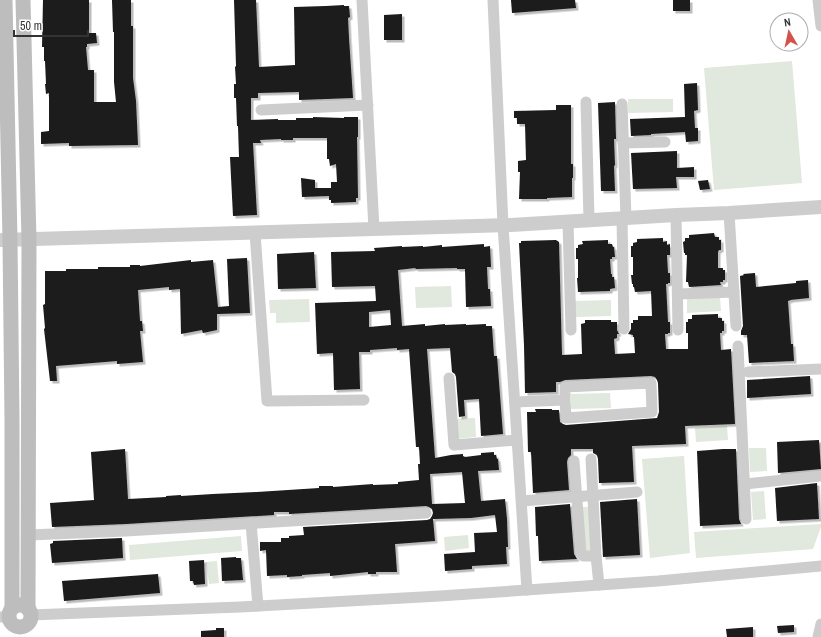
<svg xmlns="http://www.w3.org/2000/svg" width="821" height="637" font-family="'Archivo Narrow',sans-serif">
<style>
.green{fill:#e1e8dd}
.building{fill:#1a1a1a;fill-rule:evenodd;filter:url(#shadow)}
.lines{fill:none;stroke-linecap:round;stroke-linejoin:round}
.minor{stroke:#cdcdcd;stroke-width:11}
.tertiary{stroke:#cdcdcd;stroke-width:14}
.secondary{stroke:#bdbdbd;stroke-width:15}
</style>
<defs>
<filter id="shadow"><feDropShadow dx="2.5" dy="2.5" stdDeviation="0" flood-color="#0004"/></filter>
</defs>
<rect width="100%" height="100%" fill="#fff"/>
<g class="green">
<path d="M 792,61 L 802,183 L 714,190 L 704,68 Z"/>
<path d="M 628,99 L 673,99 L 673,112 L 628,113 Z"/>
<path d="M 451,286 L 452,307 L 416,308 L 415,287 Z"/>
<path d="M 720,296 L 721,311 L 687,313 L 687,299 Z"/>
<path d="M 309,299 L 310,322 L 276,323 L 276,313 L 270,313 L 269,300 Z"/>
<path d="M 611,300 L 611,316 L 574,317 L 574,301 Z"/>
<path d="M 610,393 L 611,408 L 571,409 L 571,394 Z"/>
<path d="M 475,418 L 476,437 L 455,439 L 454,419 Z"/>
<path d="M 727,426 L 728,440 L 696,442 L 695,428 Z"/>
<path d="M 749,448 L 766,448 L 767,471 L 750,472 Z"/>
<path d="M 684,456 L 690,553 L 650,558 L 642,459 Z"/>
<path d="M 764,491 L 766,519 L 753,520 L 751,492 Z"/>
<path d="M 579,507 L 589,507 L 592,551 L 582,552 Z"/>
<path d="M 821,524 L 821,527 L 813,549 L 696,558 L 694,532 Z"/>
<path d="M 468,535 L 469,548 L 445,551 L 444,537 Z"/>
<path d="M 241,536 L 242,551 L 130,560 L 129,545 Z"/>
<path d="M 217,561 L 219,583 L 209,584 L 206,562 Z"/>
</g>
<g class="building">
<path d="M 43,0 L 89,0 L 89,33 L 96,33 L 97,43 L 87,44 L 87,47 L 86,47 L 88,70 L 94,70 L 94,102 L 116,102 L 114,82 L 114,32 L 113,32 L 112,0 L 131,0 L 131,26 L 133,26 L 133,78 L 136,101 L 138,145 L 69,146 L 69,143 L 41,144 L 41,132 L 49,131 L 49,93 L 46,94 L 45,84 L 46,84 L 45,61 L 44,61 L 44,47 L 42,47 Z"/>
<path d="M 234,0 L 256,0 L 259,67 L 295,65 L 294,7 L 326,6 L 344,5 L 344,6 L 349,6 L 350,17 L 348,18 L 349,38 L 353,98 L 299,100 L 299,92 L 258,93 L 258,98 L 251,98 L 251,120 L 278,119 L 278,120 L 296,120 L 296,118 L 313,118 L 313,117 L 344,118 L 344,117 L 358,117 L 358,137 L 357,137 L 358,198 L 356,198 L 356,202 L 331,203 L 331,200 L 329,200 L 329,196 L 302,197 L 301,178 L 315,180 L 315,188 L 331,188 L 331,182 L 337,182 L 336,164 L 330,166 L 329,159 L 327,159 L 327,138 L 293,138 L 293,140 L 281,140 L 281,139 L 260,140 L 261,143 L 253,143 L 257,215 L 233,216 L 230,157 L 239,157 L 238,126 L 237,126 L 236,98 L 234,98 L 234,84 L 236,84 L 235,67 L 236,66 Z"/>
<path d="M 511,0 L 575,0 L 576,8 L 512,13 Z"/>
<rect x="673" y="0" width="17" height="11"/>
<path d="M 402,14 L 402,40 L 384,40 L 384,15 Z"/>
<path d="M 697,83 L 698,110 L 694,111 L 695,128 L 698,128 L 698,141 L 686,142 L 685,132 L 651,134 L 651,135 L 631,136 L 630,119 L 685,117 L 684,84 Z"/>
<path d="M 615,102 L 616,139 L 614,139 L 615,165 L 614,166 L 615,191 L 601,191 L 598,103 Z"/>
<path d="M 556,105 L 571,105 L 571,164 L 573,164 L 573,178 L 572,178 L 572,197 L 547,198 L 547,199 L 519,199 L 520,172 L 518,172 L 518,161 L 526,160 L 525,124 L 517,124 L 517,118 L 514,118 L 514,111 L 556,110 Z"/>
<path d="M 677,151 L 677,168 L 694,167 L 694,177 L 676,177 L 677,188 L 633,189 L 631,153 Z"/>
<path d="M 708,180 L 710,189 L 700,190 L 698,181 Z"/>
<path d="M 714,233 L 715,237 L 719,237 L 719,240 L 721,240 L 721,250 L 719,250 L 718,252 L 718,268 L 723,268 L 723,270 L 725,270 L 725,280 L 723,280 L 723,282 L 720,282 L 721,285 L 689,287 L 688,282 L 686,282 L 687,255 L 685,255 L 685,253 L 684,253 L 683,242 L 685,241 L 685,238 L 689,238 L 689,235 Z"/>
<path d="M 663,238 L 663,242 L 667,241 L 667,245 L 670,244 L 670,255 L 667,255 L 668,273 L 670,273 L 670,283 L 668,283 L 668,284 L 666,284 L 668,322 L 670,322 L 670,333 L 668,333 L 668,334 L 665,334 L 666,349 L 688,349 L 688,333 L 686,333 L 686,322 L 688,322 L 688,319 L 692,319 L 692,315 L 718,314 L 718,318 L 722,318 L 722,321 L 724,321 L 724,331 L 722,331 L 722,333 L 720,333 L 721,350 L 731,349 L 735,424 L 685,426 L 686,444 L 632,446 L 634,482 L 599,483 L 598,459 L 597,455 L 593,453 L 593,449 L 571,449 L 571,455 L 568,458 L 567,462 L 569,490 L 533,493 L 531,452 L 528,452 L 527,412 L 536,412 L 535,409 L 552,409 L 552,410 L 559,410 L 560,422 L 563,424 L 566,425 L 657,418 L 659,412 L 658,383 L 657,380 L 655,377 L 651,376 L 565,380 L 560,382 L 556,382 L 556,392 L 525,393 L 524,345 L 519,243 L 521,243 L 521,241 L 556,240 L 559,242 L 562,355 L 582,354 L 581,324 L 585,323 L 585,320 L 611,320 L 611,322 L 617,322 L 617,330 L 619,334 L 617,334 L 617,338 L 614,339 L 615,354 L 635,353 L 634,337 L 633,337 L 633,335 L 628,334 L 631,329 L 631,323 L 633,323 L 633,320 L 638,320 L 638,316 L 652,316 L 651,291 L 635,292 L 634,287 L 633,287 L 633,284 L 632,284 L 631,275 L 633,275 L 633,257 L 631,257 L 631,246 L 633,246 L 633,243 L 637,242 L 637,239 Z"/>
<path d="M 608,240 L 608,244 L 612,244 L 613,247 L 614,247 L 615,257 L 612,257 L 612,259 L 610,259 L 611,274 L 612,274 L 612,277 L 614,277 L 615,288 L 610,289 L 610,291 L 578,292 L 577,278 L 578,278 L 578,259 L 576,259 L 576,248 L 578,248 L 578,245 L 583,244 L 582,241 Z"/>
<path d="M 484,244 L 484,247 L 490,246 L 491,267 L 487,267 L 488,289 L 490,289 L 491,306 L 466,307 L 465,269 L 457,269 L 457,268 L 416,269 L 415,268 L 398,270 L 402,326 L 425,324 L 425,326 L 445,324 L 445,325 L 466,324 L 466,325 L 486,324 L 486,326 L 492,326 L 494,356 L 497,356 L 503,434 L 481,436 L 479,399 L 464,400 L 465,416 L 459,417 L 456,377 L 455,374 L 452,372 L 450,348 L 427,349 L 435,458 L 451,455 L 463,454 L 463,456 L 465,457 L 481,455 L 481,453 L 494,452 L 494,455 L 496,455 L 497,459 L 498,459 L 499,470 L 478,471 L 481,501 L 505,499 L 507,519 L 508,547 L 506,547 L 507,564 L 472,566 L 472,569 L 445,571 L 444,554 L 475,552 L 474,533 L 497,532 L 495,515 L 471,518 L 433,519 L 435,541 L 396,544 L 395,544 L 397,572 L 376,572 L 376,574 L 368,574 L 368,572 L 330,576 L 330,573 L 302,575 L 302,576 L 287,577 L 287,575 L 267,576 L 266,550 L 260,551 L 260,542 L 281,542 L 281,538 L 289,538 L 289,536 L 304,535 L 303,527 L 427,520 L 430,519 L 432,516 L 433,513 L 432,509 L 429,507 L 426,506 L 289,514 L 289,512 L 274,512 L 274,515 L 126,524 L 52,527 L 50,503 L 94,500 L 91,452 L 125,449 L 128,499 L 166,497 L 166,496 L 181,495 L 181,496 L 213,494 L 257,492 L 319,488 L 319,486 L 333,486 L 333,487 L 373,484 L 373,485 L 398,484 L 398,482 L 419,480 L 418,464 L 420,464 L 419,447 L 416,447 L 409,349 L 397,350 L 397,348 L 370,350 L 370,352 L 359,352 L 360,389 L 334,390 L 333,353 L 317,354 L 315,303 L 376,301 L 375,286 L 332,287 L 331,252 L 375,251 L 374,248 L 402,246 L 402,247 L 423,246 L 423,247 L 442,245 L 442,247 ZM 390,310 L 391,325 L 369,327 L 369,312 ZM 462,472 L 465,503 L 432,504 L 430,474 Z"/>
<path d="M 314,252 L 316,288 L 278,289 L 277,254 Z"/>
<path d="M 247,258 L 250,313 L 217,314 L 217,330 L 203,333 L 202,330 L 181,334 L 180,289 L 169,290 L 169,287 L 138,290 L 140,321 L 142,321 L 143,331 L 140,331 L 143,362 L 117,364 L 117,361 L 56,366 L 57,381 L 50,381 L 44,329 L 45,328 L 43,305 L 45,304 L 45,271 L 66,271 L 66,269 L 98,269 L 98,267 L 130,267 L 130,265 L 140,265 L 140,266 L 191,260 L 191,262 L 213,260 L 218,307 L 229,306 L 227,259 Z"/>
<path d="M 755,273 L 756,287 L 796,283 L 796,281 L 808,280 L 809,298 L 790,300 L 791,300 L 788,301 L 791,344 L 793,344 L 794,361 L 749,363 L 747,335 L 741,335 L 741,331 L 743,326 L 740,276 L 744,275 L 743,274 Z"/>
<path d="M 810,376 L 811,394 L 747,398 L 747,380 Z"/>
<path d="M 819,440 L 821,469 L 778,473 L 777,442 Z"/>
<path d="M 723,449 L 736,449 L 739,519 L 741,524 L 700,526 L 697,451 Z"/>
<path d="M 817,483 L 819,519 L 777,521 L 775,488 Z"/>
<path d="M 637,499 L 640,555 L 603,557 L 600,502 Z"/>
<path d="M 570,504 L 574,554 L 577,559 L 539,561 L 538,536 L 536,536 L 535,507 Z"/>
<path d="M 122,538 L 123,558 L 52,563 L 50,544 L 53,543 L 53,541 Z"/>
<path d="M 236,557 L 236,558 L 241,558 L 243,580 L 222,581 L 221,558 Z"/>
<path d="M 204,560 L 205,584 L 194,585 L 193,581 L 190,581 L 189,561 Z"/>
<path d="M 158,574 L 160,593 L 64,601 L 62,581 Z"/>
<path d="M 794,625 L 794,632 L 778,633 L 777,626 Z"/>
<path d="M 753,627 L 753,637 L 727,637 L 726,629 Z"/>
<path d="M 216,628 L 224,628 L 224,637 L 201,637 L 201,631 L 216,630 Z"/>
</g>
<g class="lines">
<g class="minor">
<path d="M 362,0 L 374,229"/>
<path d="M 493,0 L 503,225 L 527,590"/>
<path d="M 818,0 L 821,26"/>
<path d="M 586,102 L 589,220"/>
<path d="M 622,104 L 626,218"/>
<path d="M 261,110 L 368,105"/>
<path d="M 623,143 L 665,142"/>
<path d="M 729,213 L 736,326"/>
<path d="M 676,215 L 678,330"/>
<path d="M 622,218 L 624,329"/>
<path d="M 568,222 L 571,330"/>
<path d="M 255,233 L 267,401 L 364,400"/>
<path d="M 678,294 L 734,292"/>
<path d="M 738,346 L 746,519"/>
<path d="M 748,372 L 821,369"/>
<path d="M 449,378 L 454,445 L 517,440"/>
<path d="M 515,402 L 565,400 L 565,387 L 651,383 L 652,412 L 566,418 L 565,400"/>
<path d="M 574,461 L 581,553 L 583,556 L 596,556 L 591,459"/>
<path d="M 745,484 L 821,476"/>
<path d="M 522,501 L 637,492"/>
<path d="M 251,523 L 258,606"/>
<path d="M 29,535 L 126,531 L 426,513"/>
<path d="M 596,556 L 599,585"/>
<path d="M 30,615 L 240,607 L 440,596 L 658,581 L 821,566"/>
<path d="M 0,617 L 9,617"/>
<path d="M 818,637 L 821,624"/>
</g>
<path class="tertiary" d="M 0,240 L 511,225 L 676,215 L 729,213 L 821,207"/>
<g class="secondary">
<path d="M 5,0 L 10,240 L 12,420 L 12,608"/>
<path d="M 23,0 L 29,240 L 28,609"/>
<circle cx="20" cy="616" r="11"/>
</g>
</g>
<g transform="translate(789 32) rotate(351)"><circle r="19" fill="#ffffff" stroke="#adadad"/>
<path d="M0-3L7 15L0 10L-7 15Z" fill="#d3524b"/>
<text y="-6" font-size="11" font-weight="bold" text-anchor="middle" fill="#333333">N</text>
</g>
<path d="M14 30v6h74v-6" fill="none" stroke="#333333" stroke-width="2"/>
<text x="20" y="30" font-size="12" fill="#333333" stroke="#ffffff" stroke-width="3" paint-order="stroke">50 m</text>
</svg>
